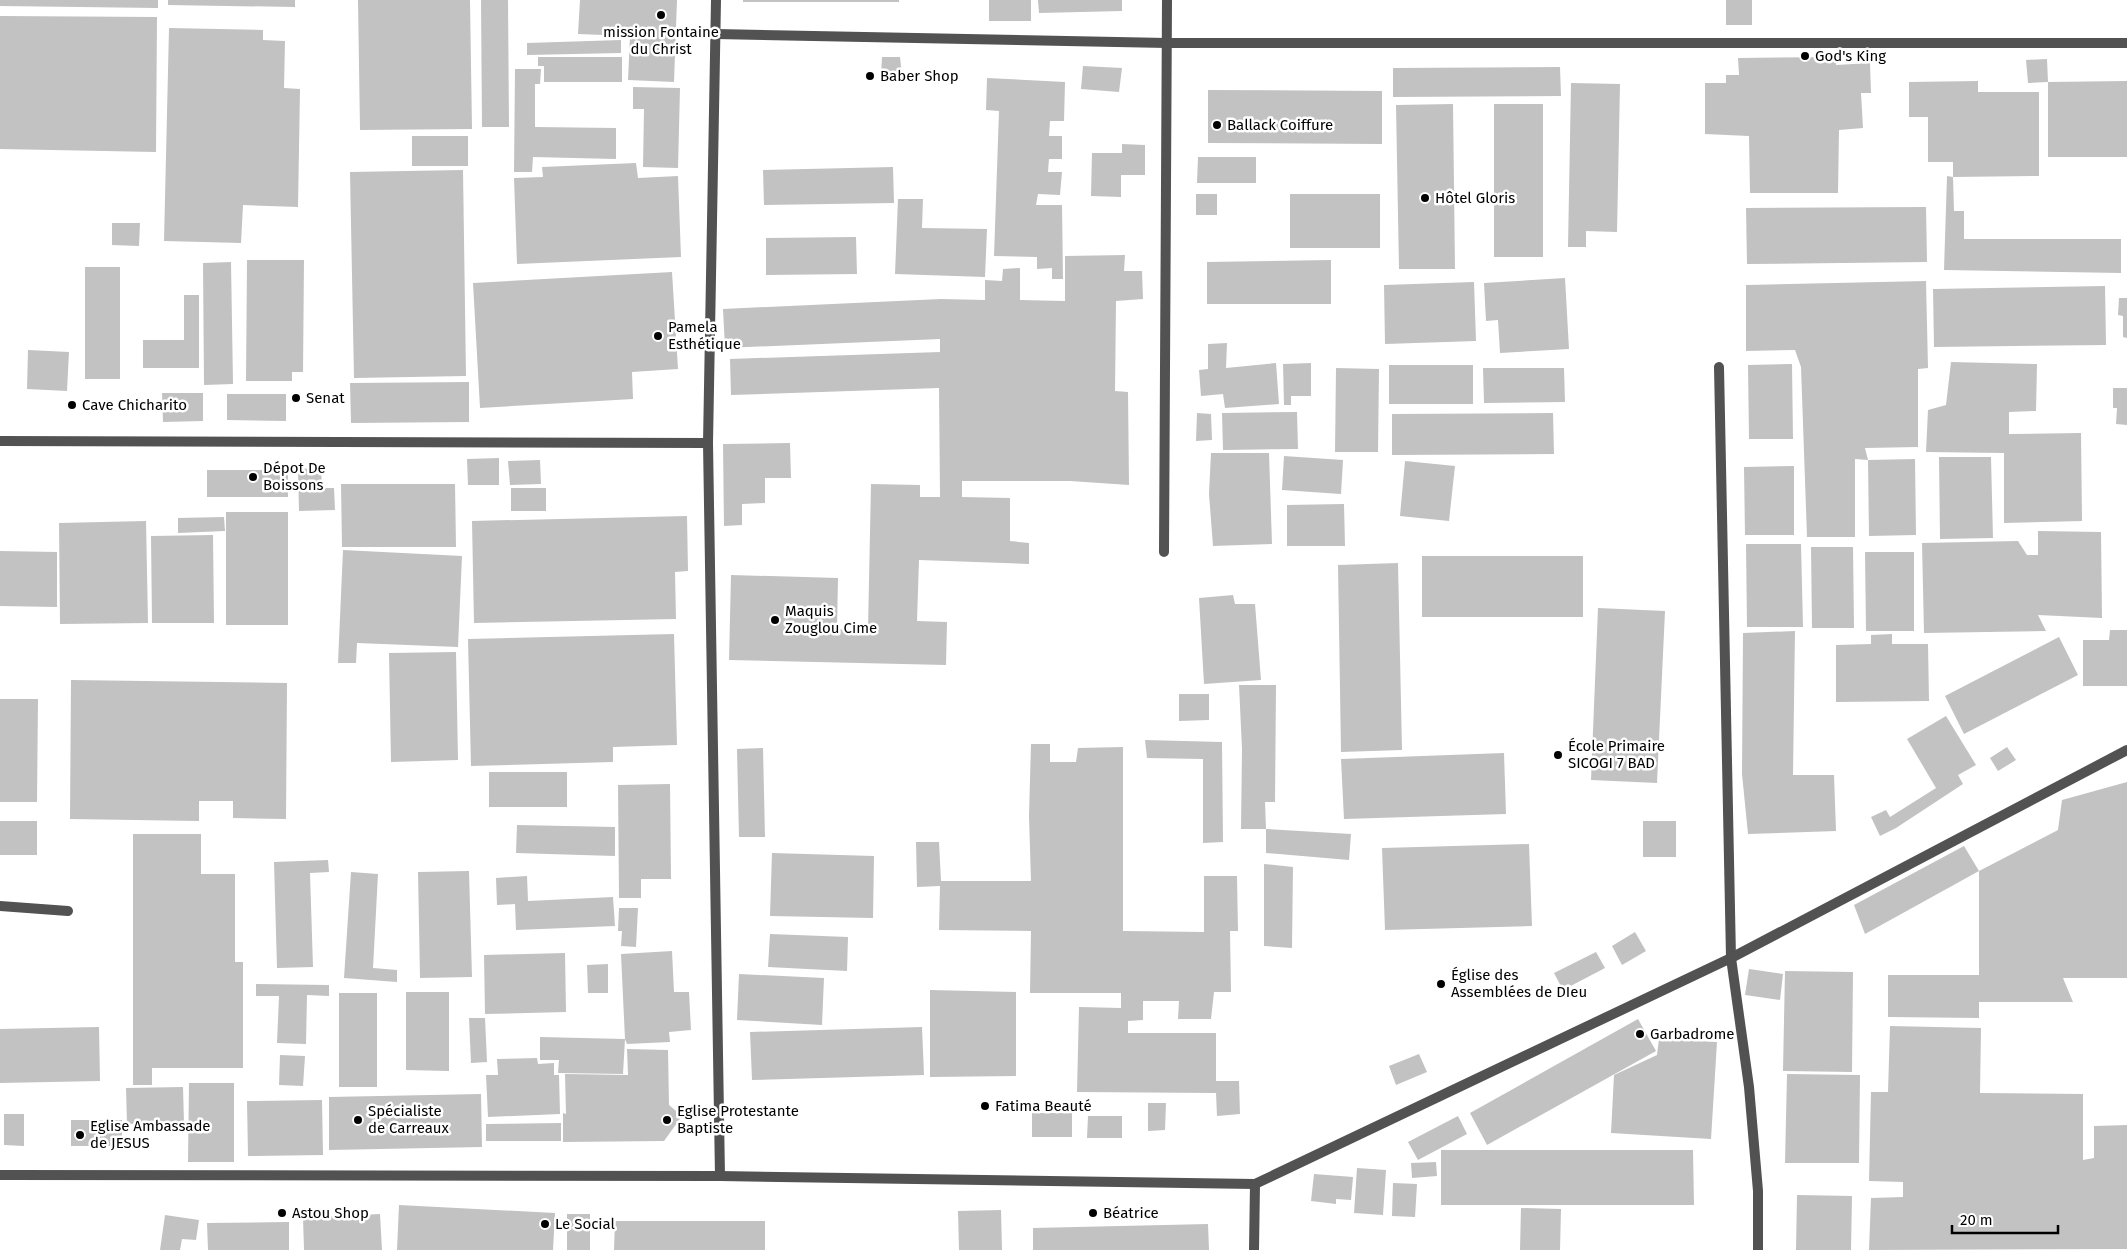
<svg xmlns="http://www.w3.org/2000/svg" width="2127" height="1250" font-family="'Fira Sans',sans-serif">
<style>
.building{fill:#c2c2c2}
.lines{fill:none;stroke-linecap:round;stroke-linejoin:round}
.street{stroke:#525252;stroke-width:10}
.poi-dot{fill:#000;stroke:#fff;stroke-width:2}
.labels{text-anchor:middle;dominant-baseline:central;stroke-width:5;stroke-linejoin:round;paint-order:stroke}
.poi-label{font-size:15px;fill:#000;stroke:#fff;text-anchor:start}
</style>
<rect width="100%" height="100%" fill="#fff"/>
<g class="building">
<path d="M 0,0 L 158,0 L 158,8 L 0,6 Z"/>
<path d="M 168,0 L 295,0 L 295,7 L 168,5 Z"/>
<path d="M 358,0 L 470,0 L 472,129 L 360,130 Z"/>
<path d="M 481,0 L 508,0 L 509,127 L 482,127 Z"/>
<path d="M 580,0 L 677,0 L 674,82 L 628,80 L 630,36 L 578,34 Z"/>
<rect x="743" y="0" width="156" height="2"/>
<rect x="989" y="0" width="42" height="21"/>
<path d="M 1038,0 L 1122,0 L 1122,11 L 1039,13 Z"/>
<rect x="1726" y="0" width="26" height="25"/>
<path d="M 0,16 L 157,17 L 156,152 L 0,149 Z"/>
<path d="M 169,28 L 263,30 L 263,40 L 285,41 L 284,88 L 300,89 L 298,207 L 243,205 L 241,243 L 164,241 Z"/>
<path d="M 621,40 L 621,53 L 527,55 L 527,43 Z"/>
<path d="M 538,57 L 622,57 L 622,82 L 544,82 L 544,66 L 538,66 Z"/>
<path d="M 882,57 L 900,57 L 902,75 L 881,76 Z"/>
<path d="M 1837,57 L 1836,65 L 1870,63 L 1871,93 L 1861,93 L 1863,128 L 1839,130 L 1838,193 L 1750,193 L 1749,136 L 1705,134 L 1705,83 L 1726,83 L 1726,75 L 1739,75 L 1738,58 Z"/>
<path d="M 2047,59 L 2048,82 L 2028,83 L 2026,60 Z"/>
<path d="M 1083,66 L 1122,68 L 1119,92 L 1081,89 Z"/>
<path d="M 1560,67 L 1561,96 L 1393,97 L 1393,68 Z"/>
<path d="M 515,69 L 541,69 L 540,84 L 535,84 L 535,127 L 616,128 L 616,159 L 533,157 L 532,172 L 514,172 Z"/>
<path d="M 987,78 L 1065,82 L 1064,121 L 1050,121 L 1049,136 L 1062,136 L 1062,159 L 1049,159 L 1048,172 L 1062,172 L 1060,195 L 1038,194 L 1036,205 L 1062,205 L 1063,279 L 1052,279 L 1052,268 L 1037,269 L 1037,257 L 994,256 L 999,111 L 986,110 Z"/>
<path d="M 1978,81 L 1978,92 L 2039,92 L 2039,176 L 1953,177 L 1954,211 L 1964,211 L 1964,239 L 2121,239 L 2121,273 L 1944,270 L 1947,176 L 1953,177 L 1953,162 L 1928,162 L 1928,117 L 1909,117 L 1909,82 Z"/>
<path d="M 2127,81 L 2127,157 L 2048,157 L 2048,82 Z"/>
<path d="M 1571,83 L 1620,84 L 1617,232 L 1586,231 L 1586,247 L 1568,247 Z"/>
<path d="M 633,87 L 680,88 L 678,168 L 643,167 L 644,109 L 633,109 Z"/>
<path d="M 1208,90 L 1382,91 L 1382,144 L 1208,143 Z"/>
<path d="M 1453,104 L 1455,269 L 1399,269 L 1396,105 Z"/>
<rect x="1494" y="104" width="49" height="153"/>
<rect x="412" y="136" width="56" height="30"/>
<path d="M 1122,144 L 1145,145 L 1145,175 L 1121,175 L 1121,197 L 1091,196 L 1092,153 L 1122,153 Z"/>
<path d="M 1198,157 L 1256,157 L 1256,183 L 1197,183 Z"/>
<path d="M 636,163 L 638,178 L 678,176 L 681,257 L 517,264 L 514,178 L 543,177 L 542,167 Z"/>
<path d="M 893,167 L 894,203 L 764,205 L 763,170 Z"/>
<path d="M 463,170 L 466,376 L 354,378 L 350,172 Z"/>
<rect x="1196" y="194" width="21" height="21"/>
<rect x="1290" y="194" width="90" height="54"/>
<path d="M 898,199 L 923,199 L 922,228 L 987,229 L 985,277 L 895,274 Z"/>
<path d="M 1926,207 L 1927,262 L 1747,264 L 1746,208 Z"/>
<path d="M 112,223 L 140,223 L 139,246 L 112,245 Z"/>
<path d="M 856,237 L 857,274 L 766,275 L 766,238 Z"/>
<path d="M 1125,255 L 1124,271 L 1142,271 L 1143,299 L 1116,301 L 1115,391 L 1128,392 L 1129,485 L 1070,481 L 962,481 L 962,497 L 1010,498 L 1010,541 L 1029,543 L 1029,564 L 919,560 L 917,621 L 947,622 L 946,665 L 729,660 L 731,575 L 838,578 L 837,629 L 868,630 L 871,484 L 920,485 L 920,497 L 940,497 L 939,388 L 731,395 L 730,359 L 940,352 L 940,339 L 725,348 L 723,309 L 941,299 L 985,300 L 985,280 L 1002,281 L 1003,269 L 1020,268 L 1020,300 L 1065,301 L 1065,256 Z"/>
<path d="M 247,260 L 304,260 L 303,372 L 292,372 L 292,381 L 246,381 Z"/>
<path d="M 1331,260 L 1331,304 L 1207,304 L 1207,262 Z"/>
<path d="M 231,262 L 233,384 L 204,385 L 203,263 Z"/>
<rect x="85" y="267" width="35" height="112"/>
<path d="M 672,272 L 678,369 L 632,372 L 633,399 L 480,408 L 473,283 Z"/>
<path d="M 1565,278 L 1569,349 L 1500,353 L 1498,320 L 1486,321 L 1484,283 Z"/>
<path d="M 1926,281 L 1928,368 L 1918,369 L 1918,447 L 1865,448 L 1868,460 L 1855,459 L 1855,537 L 1807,537 L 1801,367 L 1795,350 L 1746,351 L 1746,285 Z"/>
<path d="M 1474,282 L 1476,341 L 1385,344 L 1384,285 Z"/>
<path d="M 2105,286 L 2106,345 L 1934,347 L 1933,289 Z"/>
<path d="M 184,295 L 199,295 L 199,368 L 143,368 L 143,340 L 184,340 Z"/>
<path d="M 2119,298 L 2127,298 L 2127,338 L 2123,337 L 2123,316 L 2118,315 Z"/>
<path d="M 1227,343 L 1226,368 L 1276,363 L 1279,404 L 1225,408 L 1223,394 L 1201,396 L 1199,370 L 1208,369 L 1208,344 Z"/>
<path d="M 28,350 L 69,352 L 67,391 L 27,389 Z"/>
<path d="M 1951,362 L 2037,364 L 2036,411 L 2009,412 L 2009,434 L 2081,433 L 2082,521 L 2004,523 L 2004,453 L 1926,452 L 1928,410 L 1946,405 Z"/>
<path d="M 1311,363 L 1311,396 L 1291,396 L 1291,405 L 1284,405 L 1283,364 Z"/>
<path d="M 1792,364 L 1793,439 L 1749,439 L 1748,365 Z"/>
<rect x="1389" y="365" width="84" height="39"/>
<path d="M 1336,368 L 1379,369 L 1378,452 L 1335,452 Z"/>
<path d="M 1483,368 L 1564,368 L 1565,402 L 1484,403 Z"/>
<path d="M 469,382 L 469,422 L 351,423 L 350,383 Z"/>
<path d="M 2113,388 L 2127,388 L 2127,425 L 2116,424 L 2117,408 L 2113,408 Z"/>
<path d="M 162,393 L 203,393 L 203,421 L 163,422 Z"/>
<path d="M 227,394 L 286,394 L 286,421 L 227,420 Z"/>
<path d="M 1297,412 L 1298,449 L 1223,450 L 1222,413 Z"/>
<path d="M 1197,413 L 1211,414 L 1212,440 L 1196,441 Z"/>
<path d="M 1553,413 L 1554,454 L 1392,455 L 1392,414 Z"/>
<path d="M 790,443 L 791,478 L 765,478 L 765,503 L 742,504 L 742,525 L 724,526 L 723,444 Z"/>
<path d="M 1211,453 L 1269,453 L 1272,544 L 1213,546 L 1209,494 Z"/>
<path d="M 1284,456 L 1343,460 L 1341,494 L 1282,490 Z"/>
<path d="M 1939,457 L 1991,457 L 1993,538 L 1940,539 Z"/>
<path d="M 499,458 L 499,485 L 468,485 L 467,459 Z"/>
<path d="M 1915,459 L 1916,535 L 1869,536 L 1868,460 Z"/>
<path d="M 540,460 L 541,484 L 510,485 L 508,461 Z"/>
<path d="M 1405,461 L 1455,466 L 1449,521 L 1400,516 Z"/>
<path d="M 1794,466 L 1794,535 L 1745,535 L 1744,467 Z"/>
<path d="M 321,468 L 322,488 L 334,488 L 335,510 L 299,511 L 298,469 Z"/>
<rect x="207" y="470" width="81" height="27"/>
<path d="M 341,484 L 455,484 L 456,547 L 342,547 Z"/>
<rect x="511" y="488" width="35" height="23"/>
<path d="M 1344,504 L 1345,546 L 1287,546 L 1287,505 Z"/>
<rect x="226" y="512" width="62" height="113"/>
<path d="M 687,516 L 688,571 L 675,572 L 676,619 L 474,623 L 472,521 Z"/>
<path d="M 224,517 L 225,531 L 178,533 L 178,518 Z"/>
<path d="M 146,521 L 148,623 L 60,624 L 59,523 Z"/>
<path d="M 2038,531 L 2101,532 L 2102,618 L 2038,615 L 2046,631 L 1924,633 L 1922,543 L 2018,541 L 2027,555 L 2038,555 Z"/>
<path d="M 213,535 L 214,623 L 152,623 L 151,536 Z"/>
<path d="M 1746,544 L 1801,544 L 1803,627 L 1747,627 Z"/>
<path d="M 1811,547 L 1853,547 L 1854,628 L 1812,628 Z"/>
<path d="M 343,550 L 462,556 L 458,647 L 357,643 L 356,663 L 338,663 Z"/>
<path d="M 0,551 L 57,552 L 57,607 L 0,606 Z"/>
<path d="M 1865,552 L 1914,552 L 1914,631 L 1866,631 Z"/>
<rect x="1422" y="556" width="161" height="61"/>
<path d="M 1398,563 L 1402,750 L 1341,752 L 1338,565 Z"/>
<path d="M 1233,595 L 1235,604 L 1255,604 L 1261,680 L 1204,684 L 1199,598 Z"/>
<path d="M 1598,608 L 1665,611 L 1657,783 L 1591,780 Z"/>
<path d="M 2110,630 L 2127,630 L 2127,686 L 2083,686 L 2083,640 L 2109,640 Z"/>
<path d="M 1795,631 L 1793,775 L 1834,775 L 1836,831 L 1748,834 L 1742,774 L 1743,633 Z"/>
<path d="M 674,634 L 677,745 L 613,747 L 613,762 L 471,766 L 468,639 Z"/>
<path d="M 1892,634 L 1892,644 L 1928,644 L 1929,701 L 1836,702 L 1836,645 L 1871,644 L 1871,635 Z"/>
<path d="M 2059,637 L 2078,675 L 1964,734 L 1945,696 Z"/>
<path d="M 456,652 L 458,760 L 391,762 L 389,653 Z"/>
<path d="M 71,680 L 287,683 L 286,819 L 233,818 L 233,801 L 199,801 L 199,821 L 70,819 Z"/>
<path d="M 1239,685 L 1276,685 L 1275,802 L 1265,802 L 1266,829 L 1241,829 L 1242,749 Z"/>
<path d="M 1179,694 L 1209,694 L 1209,720 L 1179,721 Z"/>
<path d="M 0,699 L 38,699 L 37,802 L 0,802 Z"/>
<path d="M 1946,716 L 1976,765 L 1958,775 L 1963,784 L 1896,828 L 1880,836 L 1871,817 L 1886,810 L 1890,817 L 1936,788 L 1907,739 Z"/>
<path d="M 1145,740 L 1222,742 L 1223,842 L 1203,843 L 1203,759 L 1147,758 Z"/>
<path d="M 1031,744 L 1050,744 L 1050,762 L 1076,762 L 1078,748 L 1123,747 L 1123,931 L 1204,932 L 1204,876 L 1237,876 L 1238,931 L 1230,931 L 1231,992 L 1214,992 L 1211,1019 L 1178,1019 L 1179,1001 L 1143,1001 L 1143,1020 L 1128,1021 L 1128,1033 L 1216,1033 L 1216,1081 L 1239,1081 L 1240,1114 L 1217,1116 L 1216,1093 L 1077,1092 L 1079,1007 L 1121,1008 L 1121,993 L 1030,993 L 1031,931 L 939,930 L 940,886 L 917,887 L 916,842 L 939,842 L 941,881 L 1031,881 L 1029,816 Z"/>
<path d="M 2007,747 L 2016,760 L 1998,771 L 1990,758 Z"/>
<path d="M 763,748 L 765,837 L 739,837 L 737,749 Z"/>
<path d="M 1504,753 L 1506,814 L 1344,819 L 1341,759 Z"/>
<rect x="489" y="772" width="78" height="35"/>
<path d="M 2127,782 L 2127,978 L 2063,978 L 2073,1002 L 1979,1002 L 1979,1018 L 1888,1017 L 1888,975 L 1979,975 L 1979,871 L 2058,830 L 2062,800 Z"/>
<path d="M 670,784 L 671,879 L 641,879 L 641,898 L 619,898 L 618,785 Z"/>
<rect x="0" y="821" width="37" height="34"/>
<rect x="1643" y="821" width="33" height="36"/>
<path d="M 517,825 L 615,827 L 615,856 L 516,853 Z"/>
<path d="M 1266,829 L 1351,834 L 1349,860 L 1266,853 Z"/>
<path d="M 133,834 L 201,834 L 201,874 L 235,874 L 235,962 L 243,962 L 243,1068 L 152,1068 L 152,1085 L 133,1085 Z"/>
<path d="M 1529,844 L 1532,926 L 1385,930 L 1382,848 Z"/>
<path d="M 1964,846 L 1979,871 L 1865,934 L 1854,905 Z"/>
<path d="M 772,853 L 874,856 L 873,918 L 770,916 Z"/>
<path d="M 328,860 L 329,872 L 310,873 L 313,967 L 277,968 L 274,862 Z"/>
<path d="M 1264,864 L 1293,867 L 1292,948 L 1264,946 Z"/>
<path d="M 469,871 L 472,977 L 420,978 L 418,872 Z"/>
<path d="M 351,872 L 378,874 L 373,968 L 397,970 L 397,982 L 344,978 Z"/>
<path d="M 527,876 L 528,901 L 613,897 L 615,926 L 516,930 L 515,904 L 497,905 L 496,878 Z"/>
<path d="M 619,908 L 638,908 L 636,947 L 621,946 L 622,931 L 618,931 Z"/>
<path d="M 1635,932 L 1646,951 L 1622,965 L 1612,946 Z"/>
<path d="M 770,934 L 848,937 L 847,971 L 768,967 Z"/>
<path d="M 672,951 L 674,992 L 689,992 L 691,1030 L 669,1032 L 670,1042 L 627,1044 L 625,1039 L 621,954 Z"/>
<path d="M 1596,952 L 1605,968 L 1563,990 L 1554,973 Z"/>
<path d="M 565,953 L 566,1012 L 485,1014 L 484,955 Z"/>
<path d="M 608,964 L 608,993 L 588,993 L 587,965 Z"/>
<path d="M 1749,969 L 1783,974 L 1780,1000 L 1745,995 Z"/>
<path d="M 1785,971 L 1853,972 L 1852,1072 L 1783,1071 Z"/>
<path d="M 739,974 L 824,978 L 822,1025 L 737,1020 Z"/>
<path d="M 256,984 L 329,985 L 329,996 L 307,995 L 306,1044 L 277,1043 L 279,996 L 256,996 Z"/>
<path d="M 930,990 L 1016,992 L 1016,1076 L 930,1077 Z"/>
<path d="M 406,992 L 449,992 L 449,1071 L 406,1070 Z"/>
<rect x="339" y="993" width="38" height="94"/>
<path d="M 469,1018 L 485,1018 L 487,1062 L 471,1063 Z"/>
<path d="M 1638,1019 L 1656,1051 L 1487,1145 L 1470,1113 Z"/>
<path d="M 1890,1026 L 1981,1028 L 1980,1093 L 2083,1094 L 2083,1160 L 2094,1158 L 2094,1126 L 2127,1125 L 2127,1249 L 1869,1250 L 1871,1198 L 1903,1197 L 1903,1182 L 1869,1181 L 1871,1092 L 1888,1092 Z"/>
<path d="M 99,1027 L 100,1081 L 0,1083 L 0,1029 Z"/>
<path d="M 922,1027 L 924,1075 L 752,1080 L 750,1032 Z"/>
<path d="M 540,1037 L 625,1039 L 623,1074 L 558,1073 L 559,1060 L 540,1060 Z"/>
<path d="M 1659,1039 L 1717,1042 L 1711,1139 L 1611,1133 L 1614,1075 L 1657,1055 Z"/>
<path d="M 627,1049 L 668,1050 L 669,1105 L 682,1116 L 664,1141 L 563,1142 L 563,1113 L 566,1114 L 565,1074 L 628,1075 Z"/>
<path d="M 1419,1054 L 1427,1072 L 1396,1085 L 1389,1066 Z"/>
<path d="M 280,1055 L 305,1056 L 303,1086 L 279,1085 Z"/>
<path d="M 537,1058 L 538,1064 L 554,1063 L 554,1075 L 559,1075 L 560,1114 L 488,1117 L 486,1075 L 498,1075 L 497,1059 Z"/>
<path d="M 1787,1074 L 1860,1075 L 1859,1163 L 1785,1163 Z"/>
<path d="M 189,1083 L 234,1083 L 234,1162 L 188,1162 Z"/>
<path d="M 183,1087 L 184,1123 L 127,1124 L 126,1088 Z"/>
<path d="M 481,1094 L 482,1147 L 329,1150 L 329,1097 Z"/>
<path d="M 322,1100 L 323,1155 L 248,1156 L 247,1101 Z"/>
<path d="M 1148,1103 L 1166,1103 L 1165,1130 L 1148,1131 Z"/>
<rect x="1032" y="1113" width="40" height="24"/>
<path d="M 4,1114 L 24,1114 L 24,1146 L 4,1145 Z"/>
<path d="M 1088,1116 L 1122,1116 L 1122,1138 L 1087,1138 Z"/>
<path d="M 1458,1116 L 1467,1134 L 1418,1160 L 1408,1142 Z"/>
<rect x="71" y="1120" width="51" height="26"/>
<path d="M 561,1123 L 561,1141 L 486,1141 L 486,1124 Z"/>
<path d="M 1441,1150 L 1693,1150 L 1694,1205 L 1441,1205 Z"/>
<path d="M 1436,1162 L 1437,1176 L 1412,1178 L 1411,1163 Z"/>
<path d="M 1357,1168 L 1386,1170 L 1383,1215 L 1354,1213 Z"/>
<path d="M 1314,1174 L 1353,1177 L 1351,1200 L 1336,1199 L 1336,1204 L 1311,1201 Z"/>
<path d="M 1393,1183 L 1417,1184 L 1415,1217 L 1392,1216 Z"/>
<path d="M 1797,1195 L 1852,1196 L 1851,1250 L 1796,1250 Z"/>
<path d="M 399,1205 L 555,1213 L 553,1250 L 397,1250 Z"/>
<path d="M 1521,1208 L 1561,1209 L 1560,1250 L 1520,1250 Z"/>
<path d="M 1001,1210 L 1002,1250 L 959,1250 L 958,1211 Z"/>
<path d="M 380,1214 L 382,1250 L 304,1250 L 303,1218 Z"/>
<rect x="567" y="1214" width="23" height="36"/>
<path d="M 165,1215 L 199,1220 L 196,1240 L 182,1239 L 180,1250 L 160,1250 Z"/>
<path d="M 615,1221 L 765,1221 L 765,1250 L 614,1250 Z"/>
<path d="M 289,1222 L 289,1250 L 208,1250 L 207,1223 Z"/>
<path d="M 1208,1224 L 1209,1250 L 1033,1250 L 1033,1228 Z"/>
</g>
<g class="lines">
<g class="street">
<path d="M 716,0 L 708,443 L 720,1176"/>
<path d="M 716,34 L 1167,43 L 2127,43"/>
<path d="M 1719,367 L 1731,958 L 1749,1087 L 1758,1191 L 1758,1250"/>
<path d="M 0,441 L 708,443"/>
<path d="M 1164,552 L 1167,0"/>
<path d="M 0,906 L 68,911"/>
<path d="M 0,1175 L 720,1176 L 1255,1184 L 1731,958 L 2127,750"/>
<path d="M 1254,1250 L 1255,1184"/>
</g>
</g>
<g class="poi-dot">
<circle cx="661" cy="15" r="5"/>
<circle cx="1805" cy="56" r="5"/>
<circle cx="870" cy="76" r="5"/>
<circle cx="1217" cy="125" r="5"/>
<circle cx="1425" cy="198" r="5"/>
<circle cx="658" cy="336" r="5"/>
<circle cx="296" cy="398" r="5"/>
<circle cx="72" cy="405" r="5"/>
<circle cx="253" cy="477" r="5"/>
<circle cx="775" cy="620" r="5"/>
<circle cx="1558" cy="755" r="5"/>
<circle cx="1441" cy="984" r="5"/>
<circle cx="1640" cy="1034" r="5"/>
<circle cx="985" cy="1106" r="5"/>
<circle cx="358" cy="1120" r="5"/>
<circle cx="667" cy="1120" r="5"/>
<circle cx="80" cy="1135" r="5"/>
<circle cx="282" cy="1213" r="5"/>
<circle cx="1093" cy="1213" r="5"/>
<circle cx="545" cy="1224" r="5"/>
</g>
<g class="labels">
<g class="poi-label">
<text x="661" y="32" text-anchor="middle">mission Fontaine<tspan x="661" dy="17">du Christ</tspan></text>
<text x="1815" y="56">God's King</text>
<text x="880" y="76">Baber Shop</text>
<text x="1227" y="125">Ballack Coiffure</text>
<text x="1435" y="198">Hôtel Gloris</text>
<text x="668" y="327">Pamela<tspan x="668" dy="17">Esthétique</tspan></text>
<text x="306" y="398">Senat</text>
<text x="82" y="405">Cave Chicharito</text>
<text x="263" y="468">Dépot De<tspan x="263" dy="17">Boissons</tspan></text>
<text x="785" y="611">Maquis<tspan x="785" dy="17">Zouglou Cime</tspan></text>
<text x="1568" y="746">École Primaire<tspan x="1568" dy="17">SICOGI 7 BAD</tspan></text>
<text x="1451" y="975">Église des<tspan x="1451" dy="17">Assemblées de DIeu</tspan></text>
<text x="1650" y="1034">Garbadrome</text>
<text x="995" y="1106">Fatima Beauté</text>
<text x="368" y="1111">Spécialiste<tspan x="368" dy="17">de Carreaux</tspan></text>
<text x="677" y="1111">Eglise Protestante<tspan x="677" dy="17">Baptiste</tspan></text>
<text x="90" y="1126">Eglise Ambassade<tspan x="90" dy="17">de JESUS</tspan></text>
<text x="292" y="1213">Astou Shop</text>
<text x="1103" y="1213">Béatrice</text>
<text x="555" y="1224">Le Social</text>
</g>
</g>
<path d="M1952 1225v8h106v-8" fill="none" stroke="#000000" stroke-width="2.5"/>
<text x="1960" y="1225" font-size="15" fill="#000000" stroke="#ffffff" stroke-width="4" paint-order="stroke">20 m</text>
</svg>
